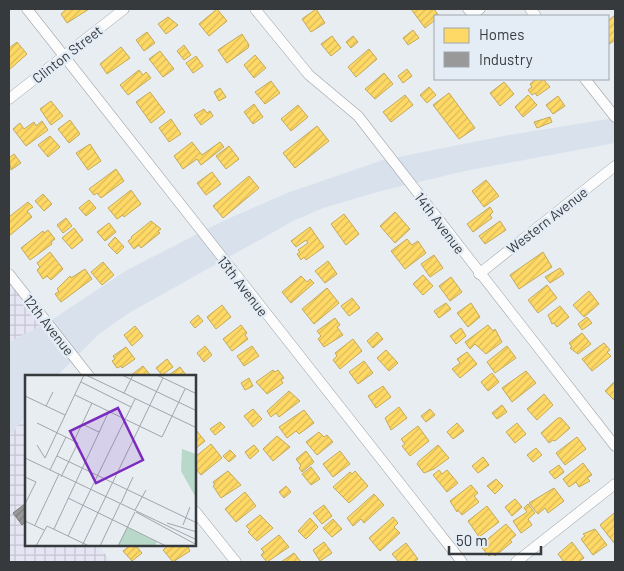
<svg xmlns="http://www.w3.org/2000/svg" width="624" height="571" font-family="Barlow,sans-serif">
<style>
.industrial{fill:url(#industrial-grid)}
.built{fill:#d8e1ec}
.homes{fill:url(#homes-hatch);stroke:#c3a95a}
.industry{fill:url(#industry-hatch);stroke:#7b7c7d}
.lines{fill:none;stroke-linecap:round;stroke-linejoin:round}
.minor-casing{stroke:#9da1a4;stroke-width:11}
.minor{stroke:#fcfcfd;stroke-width:10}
.labels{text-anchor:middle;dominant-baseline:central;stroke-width:5;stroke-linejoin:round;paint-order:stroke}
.street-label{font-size:14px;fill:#363a3d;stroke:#e4edf6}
.inset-road{fill:none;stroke:#a1a5aa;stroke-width:1}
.view{fill:#7b2cbf;fill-opacity:0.15;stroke:#7b2cbf;stroke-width:2.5}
.inset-edge{fill:none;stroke:#363a3d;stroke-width:2.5}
</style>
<defs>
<pattern id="industrial-grid" width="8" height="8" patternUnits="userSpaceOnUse" patternTransform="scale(1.25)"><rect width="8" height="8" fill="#e5e5f3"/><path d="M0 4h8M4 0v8" fill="none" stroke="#c5c5d1"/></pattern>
<pattern id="homes-hatch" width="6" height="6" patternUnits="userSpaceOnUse" patternTransform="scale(1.25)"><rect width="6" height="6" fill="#ffd966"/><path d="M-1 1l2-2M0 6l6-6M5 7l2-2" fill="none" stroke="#dbbb59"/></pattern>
<pattern id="industry-hatch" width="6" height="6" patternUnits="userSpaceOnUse" patternTransform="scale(1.25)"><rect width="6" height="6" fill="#999"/><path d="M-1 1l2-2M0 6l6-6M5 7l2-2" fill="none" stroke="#7e7e7e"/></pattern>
</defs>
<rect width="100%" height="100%" fill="#e8edf2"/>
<g class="industrial">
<path d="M 9,274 L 47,323 L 9,342 Z"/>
<path d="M 26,415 L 26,545 L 98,545 L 111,562 L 9,562 L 9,437 Z"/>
</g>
<path class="built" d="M 615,118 L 615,143 L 465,171 L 381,191 L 323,208 L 293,221 L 129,313 L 99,334 L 57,376 L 26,376 L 26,415 L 9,437 L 9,342 L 47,323 L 127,270 L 223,221 L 287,193 L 383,160 L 509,135 Z"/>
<g class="homes">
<path d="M 67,9 L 89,9 L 67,23 L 61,14 Z"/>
<path d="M 217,9 L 227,21 L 209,36 L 199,24 Z"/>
<path d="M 316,9 L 325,23 L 311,32 L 302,19 Z"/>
<path d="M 411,9 L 434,9 L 439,16 L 435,16 L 435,20 L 425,28 Z"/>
<path d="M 615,15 L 615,40 L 608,45 L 608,21 Z"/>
<path d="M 168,17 L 178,25 L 166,34 L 158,24 Z"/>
<path d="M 413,30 L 419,38 L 408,45 L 403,38 Z"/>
<path d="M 147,32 L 155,43 L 144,51 L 136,40 Z"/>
<path d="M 242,34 L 249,45 L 248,48 L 227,63 L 218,50 Z"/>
<path d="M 332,36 L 341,48 L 331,56 L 321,44 Z"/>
<path d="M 353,36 L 358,42 L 351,48 L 346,42 Z"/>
<path d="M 17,42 L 27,54 L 9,70 L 9,48 Z"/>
<path d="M 184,45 L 191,55 L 184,60 L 177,51 Z"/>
<path d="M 121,47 L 130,58 L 107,74 L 100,64 Z"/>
<path d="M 369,49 L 377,59 L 356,77 L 348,67 Z"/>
<path d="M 160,51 L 174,69 L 163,77 L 149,59 Z"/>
<path d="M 255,55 L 266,68 L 254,78 L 244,65 Z"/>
<path d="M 196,56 L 203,66 L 193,73 L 186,63 Z"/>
<path d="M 407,69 L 412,76 L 403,83 L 398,76 Z"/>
<path d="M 139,70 L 143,75 L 146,72 L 151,78 L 128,95 L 120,85 Z"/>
<path d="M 384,73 L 393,84 L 375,99 L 365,89 Z"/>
<path d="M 536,79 L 543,79 L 550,87 L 537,96 L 535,93 L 532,95 L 528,90 L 532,87 L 530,84 Z"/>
<path d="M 271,81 L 280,93 L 265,104 L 255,92 Z"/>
<path d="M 504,82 L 514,94 L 500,106 L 490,93 Z"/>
<path d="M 429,87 L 436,95 L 427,103 L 420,95 Z"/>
<path d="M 220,88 L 226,97 L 219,101 L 214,92 Z"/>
<path d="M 150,92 L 165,112 L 151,123 L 136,102 Z"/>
<path d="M 449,93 L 475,128 L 459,139 L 433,105 Z"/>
<path d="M 405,95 L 413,105 L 391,122 L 383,112 Z"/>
<path d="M 528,95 L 537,105 L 523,117 L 515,107 Z"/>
<path d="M 558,96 L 565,106 L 553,114 L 546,105 Z"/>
<path d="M 51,101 L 63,116 L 51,125 L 40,109 Z"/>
<path d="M 254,104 L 263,117 L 253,124 L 244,112 Z"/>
<path d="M 298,105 L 308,117 L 291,131 L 281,119 Z"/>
<path d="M 204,109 L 207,113 L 210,111 L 213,116 L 201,125 L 194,115 Z"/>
<path d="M 550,117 L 552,122 L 537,128 L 534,122 Z"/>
<path d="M 171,119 L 181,134 L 169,142 L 159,128 Z"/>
<path d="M 70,120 L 80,134 L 69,143 L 58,129 Z"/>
<path d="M 42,121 L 48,130 L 26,146 L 13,129 L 20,123 L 24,129 L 34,122 L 36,126 Z"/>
<path d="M 317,126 L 329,141 L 295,168 L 283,153 Z"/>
<path d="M 50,136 L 60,147 L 48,157 L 38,145 Z"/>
<path d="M 192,142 L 202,155 L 220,142 L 224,147 L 201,165 L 197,159 L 183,169 L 174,156 Z"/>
<path d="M 90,144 L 101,161 L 88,170 L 76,153 Z"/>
<path d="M 229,146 L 239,159 L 226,169 L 216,156 Z"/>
<path d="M 14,154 L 21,163 L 11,170 L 9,158 Z"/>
<path d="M 116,169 L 124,181 L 101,198 L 97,193 L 94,195 L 89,189 Z"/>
<path d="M 212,172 L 221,184 L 206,195 L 197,183 Z"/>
<path d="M 249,176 L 259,188 L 223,218 L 213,206 Z"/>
<path d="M 486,180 L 499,196 L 484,207 L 472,191 Z"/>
<path d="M 131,190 L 141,204 L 124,217 L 123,215 L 117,219 L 108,208 Z"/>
<path d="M 43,194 L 52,204 L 44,211 L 35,201 Z"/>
<path d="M 89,200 L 96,208 L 86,216 L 79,208 Z"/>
<path d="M 28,202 L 33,207 L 27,211 L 32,217 L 9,236 L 9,217 Z"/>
<path d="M 490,207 L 493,212 L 490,215 L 492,218 L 473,232 L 467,224 Z"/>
<path d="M 395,212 L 410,229 L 395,243 L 380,226 Z"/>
<path d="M 344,214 L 359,234 L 346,245 L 331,224 Z"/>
<path d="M 66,218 L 72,226 L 63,233 L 57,225 Z"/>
<path d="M 151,221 L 161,229 L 158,231 L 160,233 L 141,248 L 139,245 L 134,249 L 128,241 L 132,238 L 131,237 Z"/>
<path d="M 500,221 L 506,230 L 485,244 L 479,236 Z"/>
<path d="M 109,223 L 116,232 L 105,241 L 97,232 Z"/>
<path d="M 310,227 L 324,247 L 306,260 L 304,257 L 301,260 L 297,254 L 300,252 L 298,250 L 308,243 L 306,240 L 296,247 L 291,241 Z"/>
<path d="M 74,228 L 83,240 L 72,249 L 62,238 Z"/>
<path d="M 48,230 L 55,239 L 51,242 L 52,244 L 30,260 L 21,248 L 43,231 L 44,233 Z"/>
<path d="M 115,237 L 124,247 L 117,254 L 108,245 Z"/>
<path d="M 407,239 L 412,245 L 418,241 L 426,253 L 405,269 L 391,251 Z"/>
<path d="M 50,252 L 63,269 L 51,280 L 47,276 L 43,279 L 37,270 L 40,267 L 37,263 Z"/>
<path d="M 543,252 L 552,267 L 519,289 L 510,275 Z"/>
<path d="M 434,255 L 443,268 L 430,277 L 421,264 Z"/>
<path d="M 328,261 L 337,274 L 325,283 L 315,271 Z"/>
<path d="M 103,262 L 114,275 L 102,285 L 91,272 Z"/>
<path d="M 560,268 L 564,274 L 550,283 L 545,277 Z"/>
<path d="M 85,269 L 92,279 L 61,302 L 55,294 L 59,291 L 57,289 L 70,276 L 71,278 Z"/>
<path d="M 423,275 L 433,286 L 423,295 L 413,284 Z"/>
<path d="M 301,276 L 307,282 L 310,279 L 314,283 L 291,303 L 282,292 Z"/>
<path d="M 451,277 L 462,292 L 450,301 L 439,286 Z"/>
<path d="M 547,285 L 557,298 L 538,313 L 528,300 Z"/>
<path d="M 327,288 L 339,303 L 314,324 L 302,309 Z"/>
<path d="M 589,291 L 599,304 L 584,317 L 573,305 Z"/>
<path d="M 352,298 L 360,308 L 349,316 L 341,306 Z"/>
<path d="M 446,303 L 451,309 L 439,318 L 434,311 Z"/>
<path d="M 471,303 L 480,317 L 468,327 L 457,313 Z"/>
<path d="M 222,305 L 231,317 L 216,329 L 207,317 Z"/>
<path d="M 560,306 L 569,317 L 557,327 L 554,323 L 552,324 L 548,315 Z"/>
<path d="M 198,315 L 203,321 L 195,328 L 190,322 Z"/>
<path d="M 587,317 L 592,323 L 582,330 L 578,324 Z"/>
<path d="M 335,318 L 340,325 L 337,327 L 343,335 L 324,347 L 318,339 L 321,336 L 317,331 Z"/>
<path d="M 241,325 L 247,333 L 245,335 L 248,339 L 232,351 L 223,339 Z"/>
<path d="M 488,325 L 493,331 L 495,329 L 502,342 L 486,354 L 475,344 L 470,349 L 465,342 Z"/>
<path d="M 135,326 L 143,336 L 132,346 L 124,335 Z"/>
<path d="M 461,328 L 466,336 L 456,344 L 450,336 Z"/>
<path d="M 377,332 L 383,339 L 373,348 L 367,341 Z"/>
<path d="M 582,333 L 591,344 L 578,354 L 570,348 L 572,347 L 569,343 Z"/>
<path d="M 353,339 L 362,351 L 340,369 L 333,360 L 337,356 L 335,353 Z"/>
<path d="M 604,343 L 610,350 L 607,352 L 611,356 L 592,371 L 582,359 Z"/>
<path d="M 205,346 L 212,355 L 204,362 L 197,353 Z"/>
<path d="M 252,346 L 259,356 L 244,366 L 237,356 Z"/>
<path d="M 507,346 L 516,358 L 495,373 L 487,362 Z"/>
<path d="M 126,347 L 135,359 L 122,368 L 121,366 L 117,368 L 112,361 L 115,359 L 113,356 Z"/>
<path d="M 386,350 L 398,363 L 389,371 L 377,358 Z"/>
<path d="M 467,352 L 477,364 L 460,378 L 452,369 L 460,363 L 457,359 Z"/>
<path d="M 167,359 L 173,367 L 162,375 L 156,368 Z"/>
<path d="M 364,361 L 373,373 L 358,384 L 349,372 Z"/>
<path d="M 143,366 L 151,376 L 130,376 Z"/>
<path d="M 180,367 L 186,375 L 170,376 L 169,375 Z"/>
<path d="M 273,370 L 275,372 L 278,370 L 284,378 L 281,380 L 283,383 L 267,394 L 256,382 Z"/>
<path d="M 526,371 L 536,383 L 512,402 L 502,388 Z"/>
<path d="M 492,373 L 499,382 L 488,391 L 481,382 Z"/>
<path d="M 249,378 L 253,386 L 245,390 L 241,383 Z"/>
<path d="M 615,381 L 615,398 L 614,400 L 605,391 Z"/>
<path d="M 383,386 L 391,397 L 376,408 L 368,396 Z"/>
<path d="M 289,391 L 300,401 L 279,417 L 276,413 L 271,417 L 267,411 Z"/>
<path d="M 544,394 L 553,405 L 537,420 L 527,409 Z"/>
<path d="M 502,405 L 507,412 L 497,419 L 492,413 Z"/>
<path d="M 399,407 L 407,418 L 391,430 L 385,418 Z"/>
<path d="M 253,409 L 262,419 L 253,427 L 244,416 Z"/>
<path d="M 430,409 L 435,415 L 426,422 L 421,416 Z"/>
<path d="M 304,410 L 314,423 L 299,434 L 296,431 L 287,438 L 279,427 Z"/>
<path d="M 558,418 L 561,418 L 570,428 L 555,441 L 553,440 L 549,443 L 541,433 Z"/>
<path d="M 220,422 L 225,427 L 215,435 L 210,429 Z"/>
<path d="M 457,423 L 464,431 L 453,439 L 447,432 Z"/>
<path d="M 517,423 L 526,434 L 515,443 L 506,432 Z"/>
<path d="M 418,426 L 429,441 L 410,456 L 402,446 L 405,444 L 401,439 Z"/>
<path d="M 195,429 L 205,441 L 195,449 Z"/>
<path d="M 319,432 L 324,437 L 327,435 L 333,442 L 317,455 L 306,442 Z"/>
<path d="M 277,436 L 290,447 L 273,461 L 263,449 Z"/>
<path d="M 577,437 L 586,449 L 565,465 L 556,453 Z"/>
<path d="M 211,444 L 222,458 L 201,475 L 195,468 L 195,457 Z"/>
<path d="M 254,445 L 259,451 L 250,459 L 245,452 Z"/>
<path d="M 438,445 L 449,458 L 434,469 L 424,473 L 417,464 L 419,461 Z"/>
<path d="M 536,448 L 542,455 L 533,462 L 527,455 Z"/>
<path d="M 230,450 L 236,456 L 229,462 L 223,456 Z"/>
<path d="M 306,451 L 314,462 L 302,472 L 299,468 L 301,466 L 296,459 Z"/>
<path d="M 340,451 L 350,464 L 333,477 L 323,464 Z"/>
<path d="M 483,457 L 489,465 L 478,473 L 472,466 Z"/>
<path d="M 583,463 L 592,475 L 587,478 L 590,481 L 579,487 L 576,482 L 569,487 L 563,479 Z"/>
<path d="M 559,465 L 564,472 L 555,479 L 549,472 Z"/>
<path d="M 311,467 L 320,479 L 311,485 L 302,474 Z"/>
<path d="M 439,470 L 442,474 L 447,470 L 458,483 L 447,492 L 433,475 Z"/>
<path d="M 228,471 L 241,485 L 221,498 L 213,486 L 215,485 L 213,482 Z"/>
<path d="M 355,471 L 368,486 L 349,503 L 333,487 L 350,472 L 352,474 Z"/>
<path d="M 496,479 L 503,486 L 495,494 L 487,486 Z"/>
<path d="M 471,485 L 478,493 L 474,496 L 479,502 L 462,515 L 458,510 L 457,512 L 450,501 Z"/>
<path d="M 286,486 L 291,492 L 284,498 L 279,492 Z"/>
<path d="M 554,488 L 564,501 L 548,513 L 545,508 L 538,514 L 529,503 Z"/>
<path d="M 245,492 L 256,506 L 236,522 L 225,509 Z"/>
<path d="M 374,494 L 384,505 L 364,523 L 361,519 L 353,526 L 347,518 Z"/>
<path d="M 515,499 L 522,507 L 512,516 L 505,507 Z"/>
<path d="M 528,504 L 535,513 L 528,519 L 532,525 L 521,533 L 513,521 L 527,512 L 524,508 Z"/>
<path d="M 324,505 L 332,516 L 322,524 L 313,513 Z"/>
<path d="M 487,506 L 499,522 L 479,537 L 468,521 Z"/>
<path d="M 614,513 L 615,542 L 614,543 L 600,525 Z"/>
<path d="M 260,515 L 273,528 L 257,541 L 248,532 L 250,530 L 246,526 Z"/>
<path d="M 393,517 L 398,523 L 394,527 L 400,533 L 380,551 L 369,538 Z"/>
<path d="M 310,518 L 318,527 L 306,539 L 298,531 Z"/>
<path d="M 333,519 L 342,529 L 332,537 L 323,528 Z"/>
<path d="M 506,524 L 516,535 L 510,540 L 512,542 L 495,556 L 493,553 L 489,556 L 482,548 L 485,545 L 483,543 Z"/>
<path d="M 595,529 L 607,545 L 593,555 L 581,539 L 585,536 L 583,534 Z"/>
<path d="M 279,535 L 289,547 L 267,562 L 261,555 L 264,552 L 261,549 Z"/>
<path d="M 324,542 L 332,553 L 320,561 L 313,550 Z"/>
<path d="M 572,542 L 584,558 L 578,562 L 564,562 L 558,554 Z"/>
<path d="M 406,543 L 418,559 L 414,562 L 399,562 L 392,554 Z"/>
<path d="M 131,545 L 135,545 L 142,553 L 132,561 L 123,551 Z"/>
<path d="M 169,545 L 187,545 L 190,551 L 173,562 L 163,550 Z"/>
<path d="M 294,553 L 301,562 L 281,562 Z"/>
</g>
<path class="industry" d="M 26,503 L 26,521 L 22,525 L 13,513 Z"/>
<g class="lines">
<defs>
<g id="minor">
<path d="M 27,9 L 462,562"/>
<path d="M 255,9 L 309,75 L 358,116 L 615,446"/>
<path d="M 468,9 L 473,14 L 480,9"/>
<path d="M 530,9 L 536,16"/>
<path d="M 585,79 L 615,117"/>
<path d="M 9,99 L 124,9"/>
<path d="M 9,274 L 89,376"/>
<path d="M 479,274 L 615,166"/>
<path d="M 195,511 L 236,562"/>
<path d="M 516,562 L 615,484"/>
</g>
</defs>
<use href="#minor" class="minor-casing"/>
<use href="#minor" class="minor"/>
</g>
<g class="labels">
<g class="street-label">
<text transform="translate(67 54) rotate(-38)">Clinton Street</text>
<text transform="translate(547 220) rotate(-38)">Western Avenue</text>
<text transform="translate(440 223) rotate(53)">14th Avenue</text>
<text transform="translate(243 286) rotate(52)">13th Avenue</text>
<text transform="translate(49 325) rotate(52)">12th Avenue</text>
</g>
</g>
<g transform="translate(25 375)">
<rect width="171" height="171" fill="#e8edf2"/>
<path d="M 157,74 L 171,79 L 171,123 L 156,96 ZM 102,152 L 132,167 L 130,171 L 93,171 Z" fill="#b8d9ca"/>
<path class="inset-road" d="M 61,0 L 172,53M 97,0 L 172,36M 132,0 L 172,19M 56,7 L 106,32M 99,18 L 108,0M 50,20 L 137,62 L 160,14M 0,21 L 40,40M 21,31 L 28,17M 12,48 L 53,68 L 36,102M 57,49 L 74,57M 49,66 L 67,28M 12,70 L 20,83 L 59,0M 32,81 L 172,148M 0,83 L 172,165M 25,95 L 41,62M 0,102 L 11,107 L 0,129M 43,123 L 141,171M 96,128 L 108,102M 110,135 L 121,115M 111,137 L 172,170M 0,146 L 19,155M 142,148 L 172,157M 10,150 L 34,99M 158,150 L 165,132M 29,154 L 84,36M 43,161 L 110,24M 11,171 L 22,151 L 64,171M 57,171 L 138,3M 75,171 L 95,129M 93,171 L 110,137"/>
<path class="view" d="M 93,33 L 118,85 L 71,108 L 45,56 Z"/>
<rect width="171" height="171" class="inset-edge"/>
</g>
<rect width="624" height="571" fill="none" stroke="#363a3d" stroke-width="20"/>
<rect x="434" y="15" width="175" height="65" fill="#e4edf6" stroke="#9ea5ac"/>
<rect x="444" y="28" width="25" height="15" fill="#ffd966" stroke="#9ea5ac"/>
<text x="479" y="40" font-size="15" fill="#363a3d">Homes</text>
<rect x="444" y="52" width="25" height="15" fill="#999999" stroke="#9ea5ac"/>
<text x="479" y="65" font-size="15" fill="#363a3d">Industry</text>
<path d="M449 546v8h92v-8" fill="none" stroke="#363a3d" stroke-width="2.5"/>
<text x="456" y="546" font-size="15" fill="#363a3d" stroke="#e4edf6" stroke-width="4" paint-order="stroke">50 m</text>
</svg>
